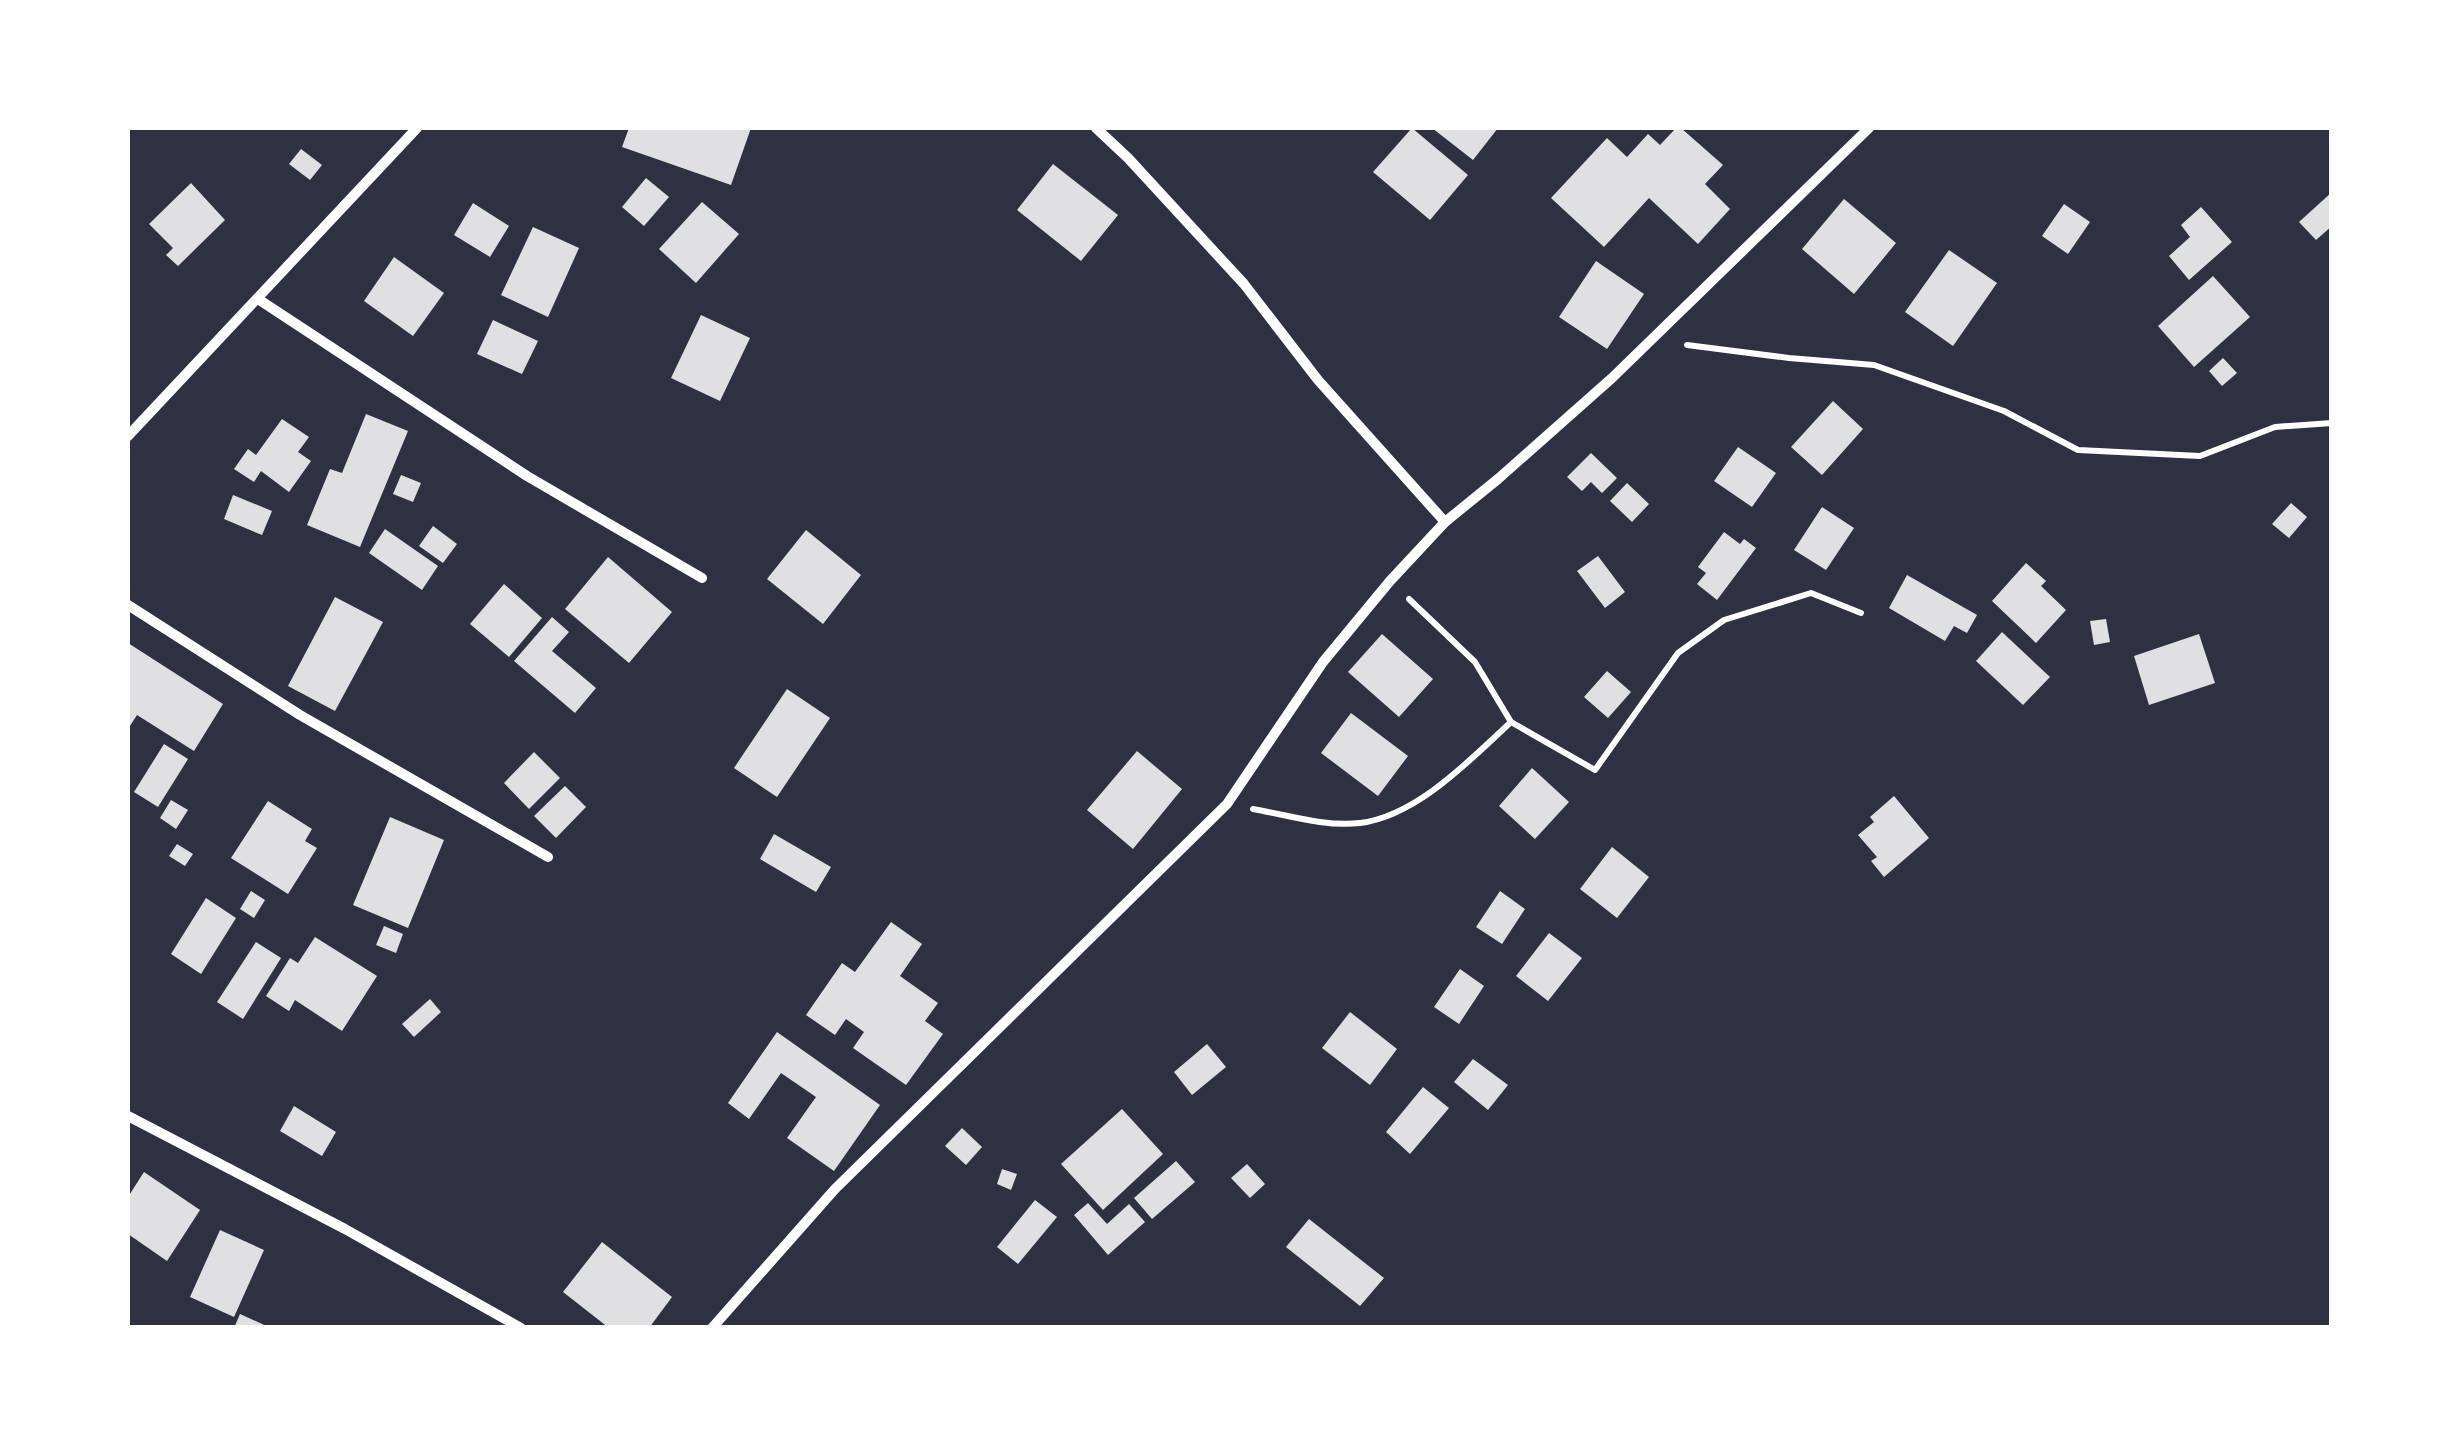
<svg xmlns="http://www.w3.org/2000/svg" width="2459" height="1455" font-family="'Alegreya Sans',sans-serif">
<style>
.building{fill:#e0e0e3}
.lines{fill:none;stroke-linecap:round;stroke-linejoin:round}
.path{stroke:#fff;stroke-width:6}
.minor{stroke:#fff;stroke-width:10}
</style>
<rect width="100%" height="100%" fill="#2d3142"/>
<g class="building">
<path d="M 629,128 L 751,128 L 731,185 L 622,147 Z"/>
<path d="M 1412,128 L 1468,175 L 1430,220 L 1373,172 Z"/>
<path d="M 1432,128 L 1498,128 L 1473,160 Z"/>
<path d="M 1676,128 L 1681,128 L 1723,165 L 1705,184 L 1730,209 L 1698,244 L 1649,198 L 1604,247 L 1551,198 L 1607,138 L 1627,157 L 1648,134 L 1660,145 Z"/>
<path d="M 301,149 L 322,165 L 310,180 L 289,164 Z"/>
<path d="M 1053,164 L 1118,215 L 1081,261 L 1017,210 Z"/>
<path d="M 646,178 L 669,197 L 644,226 L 622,207 Z"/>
<path d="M 191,183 L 225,220 L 178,266 L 166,255 L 173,248 L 149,224 Z"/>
<path d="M 2332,192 L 2332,226 L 2316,240 L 2299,222 Z"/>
<path d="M 1844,199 L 1896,243 L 1854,294 L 1802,249 Z"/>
<path d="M 702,202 L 739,234 L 696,283 L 659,249 Z"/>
<path d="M 473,203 L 509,226 L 490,257 L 454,235 Z"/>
<path d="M 2064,204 L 2090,222 L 2068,254 L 2042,236 Z"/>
<path d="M 2201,207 L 2232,242 L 2189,280 L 2169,256 L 2190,237 L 2181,225 Z"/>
<path d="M 533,227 L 579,248 L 548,317 L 501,295 Z"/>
<path d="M 1949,250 L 1997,283 L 1953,346 L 1905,312 Z"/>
<path d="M 394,257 L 444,293 L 413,336 L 364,301 Z"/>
<path d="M 1596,261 L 1644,294 L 1607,349 L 1559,317 Z"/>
<path d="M 2213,276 L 2250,317 L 2194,367 L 2158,326 Z"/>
<path d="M 701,315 L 750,338 L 720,401 L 671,378 Z"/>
<path d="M 493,320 L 538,341 L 522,374 L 477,354 Z"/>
<path d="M 2223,358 L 2237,373 L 2222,386 L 2209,371 Z"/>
<path d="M 1833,401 L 1863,429 L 1822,475 L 1791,447 Z"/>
<path d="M 366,414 L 408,431 L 360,547 L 307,525 L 330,469 L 342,473 Z"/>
<path d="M 282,419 L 309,437 L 298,452 L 311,461 L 289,492 L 261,471 L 254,482 L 234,469 L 248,449 L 256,455 Z"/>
<path d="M 1738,447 L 1776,473 L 1752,507 L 1714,481 Z"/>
<path d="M 1591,453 L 1617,478 L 1602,493 L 1591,482 L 1582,491 L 1567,477 Z"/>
<path d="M 401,475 L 421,483 L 413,502 L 393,494 Z"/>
<path d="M 1627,483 L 1649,504 L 1632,522 L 1610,501 Z"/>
<path d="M 233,495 L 272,511 L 262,535 L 224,519 Z"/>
<path d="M 2291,503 L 2307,517 L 2289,538 L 2272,524 Z"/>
<path d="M 1822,507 L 1854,528 L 1826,570 L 1794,550 Z"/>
<path d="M 433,526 L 457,544 L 443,563 L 419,546 Z"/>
<path d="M 385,529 L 438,566 L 422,590 L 369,553 Z"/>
<path d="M 806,530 L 861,575 L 823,624 L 767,579 Z"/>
<path d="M 1724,532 L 1740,544 L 1744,539 L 1756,548 L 1717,600 L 1697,584 L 1706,573 L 1698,567 Z"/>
<path d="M 1598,556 L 1625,592 L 1605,608 L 1577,571 Z"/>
<path d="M 608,557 L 672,612 L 629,663 L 565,609 Z"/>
<path d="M 2026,563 L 2046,581 L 2041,586 L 2066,610 L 2036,643 L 1992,601 Z"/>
<path d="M 1907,575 L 1977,615 L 1967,633 L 1954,626 L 1945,641 L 1889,608 Z"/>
<path d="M 504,584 L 542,618 L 509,657 L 470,624 Z"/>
<path d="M 335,597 L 383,622 L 335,711 L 288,686 Z"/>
<path d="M 552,617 L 569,632 L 552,651 L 596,688 L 575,713 L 514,661 Z"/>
<path d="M 2106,619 L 2110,642 L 2094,645 L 2090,621 Z"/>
<path d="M 2002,632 L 2050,677 L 2023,705 L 1976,661 Z"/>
<path d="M 1382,634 L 1433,679 L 1399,717 L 1348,672 Z"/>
<path d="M 2199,634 L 2215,683 L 2149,705 L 2134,656 Z"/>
<path d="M 128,643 L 223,704 L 194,751 L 137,715 L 128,729 Z"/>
<path d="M 1607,671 L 1631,692 L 1608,718 L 1584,697 Z"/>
<path d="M 787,689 L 830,718 L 777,797 L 734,768 Z"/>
<path d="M 1351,713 L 1408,756 L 1378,796 L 1321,753 Z"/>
<path d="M 164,744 L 188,759 L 158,807 L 134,792 Z"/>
<path d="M 1137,751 L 1182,789 L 1133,849 L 1087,810 Z"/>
<path d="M 534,752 L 560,778 L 529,809 L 504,783 Z"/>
<path d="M 1532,768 L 1569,802 L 1535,839 L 1499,806 Z"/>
<path d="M 565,786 L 586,807 L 556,838 L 534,816 Z"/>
<path d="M 1894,796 L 1929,838 L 1884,877 L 1871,861 L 1877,857 L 1858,835 L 1874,822 L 1870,817 Z"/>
<path d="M 171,800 L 188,810 L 176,829 L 160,818 Z"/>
<path d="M 268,801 L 312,829 L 305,841 L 317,848 L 288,894 L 231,858 Z"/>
<path d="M 390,817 L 444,840 L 408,928 L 353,905 Z"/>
<path d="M 774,834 L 831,867 L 816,892 L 760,859 Z"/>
<path d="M 177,844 L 193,854 L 185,866 L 169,856 Z"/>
<path d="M 1612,847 L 1649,877 L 1617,918 L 1580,889 Z"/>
<path d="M 251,891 L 265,900 L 254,918 L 240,909 Z"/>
<path d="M 1500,891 L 1525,909 L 1502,944 L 1476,927 Z"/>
<path d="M 206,898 L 236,918 L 201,974 L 171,954 Z"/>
<path d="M 891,922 L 922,944 L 900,976 L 938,1003 L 925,1021 L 943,1034 L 906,1085 L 853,1048 L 864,1032 L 846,1019 L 835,1035 L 806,1015 L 842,963 L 855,972 Z"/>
<path d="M 384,926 L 403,934 L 396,953 L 376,945 Z"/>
<path d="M 1549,933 L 1582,958 L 1548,1001 L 1516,976 Z"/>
<path d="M 315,937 L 377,976 L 342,1031 L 295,1000 L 289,1011 L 266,996 L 290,958 L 298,963 Z"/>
<path d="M 256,942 L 281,958 L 243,1019 L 217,1002 Z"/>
<path d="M 1460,969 L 1484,986 L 1459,1024 L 1434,1007 Z"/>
<path d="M 430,999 L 441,1012 L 414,1037 L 402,1024 Z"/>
<path d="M 1350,1012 L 1397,1049 L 1370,1085 L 1322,1048 Z"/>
<path d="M 777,1032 L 880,1105 L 834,1171 L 787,1138 L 816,1097 L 781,1073 L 749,1119 L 728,1103 Z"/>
<path d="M 1207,1044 L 1226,1067 L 1192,1095 L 1174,1072 Z"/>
<path d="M 1473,1059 L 1508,1085 L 1488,1110 L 1454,1082 Z"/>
<path d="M 1423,1087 L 1449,1108 L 1410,1154 L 1386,1132 Z"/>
<path d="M 294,1106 L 336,1132 L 322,1156 L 280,1131 Z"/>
<path d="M 1122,1109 L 1163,1154 L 1103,1210 L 1061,1164 Z"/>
<path d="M 962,1128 L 982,1147 L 966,1165 L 945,1146 Z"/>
<path d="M 1176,1161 L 1195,1182 L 1152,1219 L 1134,1198 Z"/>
<path d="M 1247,1164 L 1265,1184 L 1250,1198 L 1231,1178 Z"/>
<path d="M 1002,1169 L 1017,1174 L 1011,1190 L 997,1184 Z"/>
<path d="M 144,1172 L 200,1210 L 167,1261 L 128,1234 L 128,1197 Z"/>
<path d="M 1035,1200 L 1057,1217 L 1018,1264 L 997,1247 Z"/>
<path d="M 1088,1203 L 1107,1224 L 1129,1204 L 1145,1222 L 1108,1255 L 1074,1215 Z"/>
<path d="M 1309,1219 L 1384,1278 L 1360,1306 L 1286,1247 Z"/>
<path d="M 220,1230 L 264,1250 L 234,1317 L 190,1297 Z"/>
<path d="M 602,1242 L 672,1297 L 649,1328 L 609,1328 L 563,1292 Z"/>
<path d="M 240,1314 L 271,1328 L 234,1328 Z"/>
</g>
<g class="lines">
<g class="path">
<path d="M 1687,345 L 1789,358 L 1874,365 L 2004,411 L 2078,450 L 2200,456 L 2275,427 L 2332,423"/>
<path d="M 1409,599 L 1475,662 L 1511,722 L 1595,770 L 1678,653 L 1724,620 L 1811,593 L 1861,613"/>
<path d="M 1253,809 C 1287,815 1325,827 1360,823 C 1417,816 1471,759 1511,722"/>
</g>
<g class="minor">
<path d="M 1096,128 L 1128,158 L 1244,284 L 1318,380 L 1445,522"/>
<path d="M 258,299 L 527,476 L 702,578"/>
<path d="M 128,436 L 417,128"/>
<path d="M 128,605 L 300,715 L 548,857"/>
<path d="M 128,1116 L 345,1229 L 521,1328"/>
<path d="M 712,1328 L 835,1189 L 1227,804 L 1323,662 L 1390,581 L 1445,522 L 1498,479 L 1612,378 L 1869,128"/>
</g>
</g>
<rect width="2459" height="1455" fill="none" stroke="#ffffff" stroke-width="260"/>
</svg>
